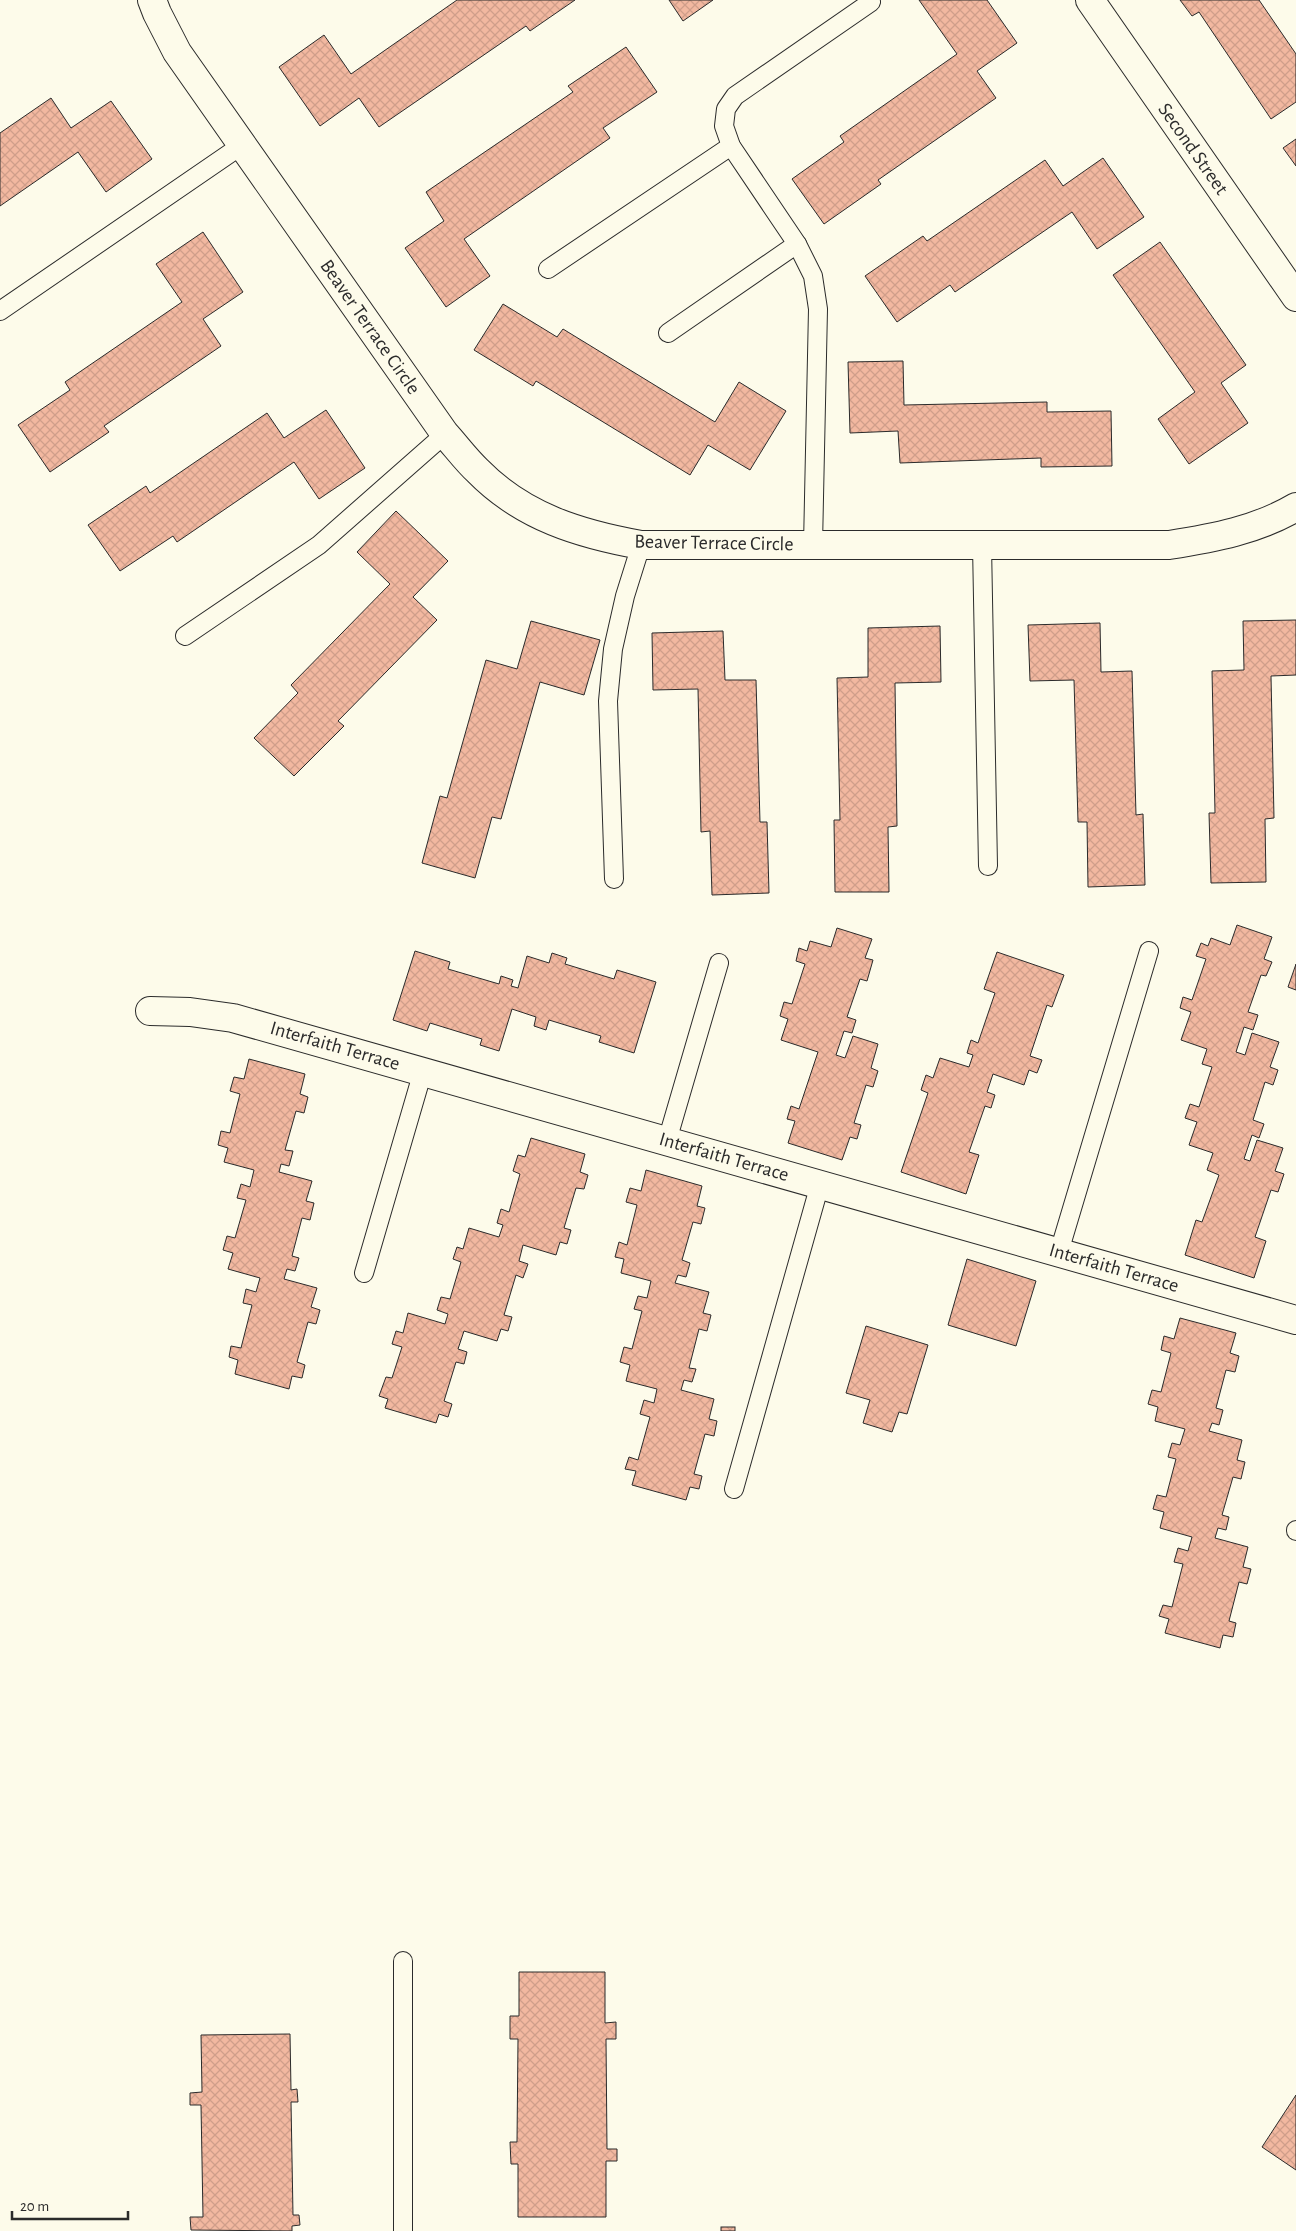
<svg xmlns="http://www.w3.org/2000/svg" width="1296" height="2231" font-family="'Alegreya Sans',sans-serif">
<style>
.building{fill:url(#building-cross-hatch);stroke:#2b2b2b}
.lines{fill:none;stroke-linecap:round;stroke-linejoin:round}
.service-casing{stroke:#2b2b2b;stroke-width:20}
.minor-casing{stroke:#2b2b2b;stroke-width:30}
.service{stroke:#fdfbea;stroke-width:18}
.minor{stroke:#fdfbea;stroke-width:28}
.labels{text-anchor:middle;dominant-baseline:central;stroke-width:4;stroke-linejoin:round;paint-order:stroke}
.street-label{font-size:20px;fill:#2b2b2b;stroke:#fdfbea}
</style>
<defs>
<pattern id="building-cross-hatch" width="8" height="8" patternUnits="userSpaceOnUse" patternTransform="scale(1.25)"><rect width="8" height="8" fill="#f2b8a0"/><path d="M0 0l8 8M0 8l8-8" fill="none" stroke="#d09e8a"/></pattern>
</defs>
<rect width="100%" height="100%" fill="#fdfbea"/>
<g class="building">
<path d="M 457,0 L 575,0 L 530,31 L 526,26 L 379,127 L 359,98 L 320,126 L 279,67 L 324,35 L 351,74 Z"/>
<path d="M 669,0 L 713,0 L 683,21 Z"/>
<path d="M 919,0 L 987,0 L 1017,43 L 977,71 L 996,98 L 878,180 L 881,184 L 824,224 L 792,179 L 844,142 L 840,136 L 957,54 Z"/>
<path d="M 1180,0 L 1259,0 L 1296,54 L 1296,102 L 1271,119 L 1199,12 L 1192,16 Z"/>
<path d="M 626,47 L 657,92 L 603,128 L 610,138 L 464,239 L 490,276 L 446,307 L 405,248 L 444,221 L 426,192 L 573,92 L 568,86 Z"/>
<path d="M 51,98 L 71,128 L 111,101 L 152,159 L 106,192 L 78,152 L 0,206 L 0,133 Z"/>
<path d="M 1296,139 L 1296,166 L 1283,148 Z"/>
<path d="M 1103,158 L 1144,217 L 1097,249 L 1072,212 L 955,292 L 950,285 L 897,322 L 865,276 L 923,236 L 927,241 L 1045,160 L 1063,186 Z"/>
<path d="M 203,232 L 243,292 L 203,319 L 221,346 L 104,426 L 109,432 L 50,472 L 18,425 L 70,390 L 65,382 L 182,302 L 156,264 Z"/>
<path d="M 1160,242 L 1246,365 L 1221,383 L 1248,423 L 1189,464 L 1158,419 L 1195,392 L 1113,275 Z"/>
<path d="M 503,304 L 557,337 L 563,329 L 715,422 L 739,382 L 786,411 L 750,470 L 708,445 L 690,475 L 536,381 L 533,386 L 474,350 Z"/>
<path d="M 903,361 L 904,405 L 1047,402 L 1047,412 L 1111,411 L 1112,466 L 1041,467 L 1041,458 L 900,463 L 898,431 L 850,433 L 848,362 Z"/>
<path d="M 326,410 L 365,468 L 319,499 L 294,462 L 177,542 L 173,536 L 120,571 L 88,525 L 146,486 L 150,493 L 267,413 L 284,438 Z"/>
<path d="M 396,511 L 448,561 L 413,597 L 437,620 L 338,721 L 344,726 L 294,776 L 254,738 L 298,693 L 291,685 L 390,584 L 357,552 Z"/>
<path d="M 1296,620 L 1296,675 L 1271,676 L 1274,818 L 1265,819 L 1266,882 L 1211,883 L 1209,813 L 1215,813 L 1212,671 L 1244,670 L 1243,621 Z"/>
<path d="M 531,621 L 600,640 L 584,695 L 540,682 L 501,819 L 492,817 L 475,878 L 422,863 L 440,796 L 447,798 L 486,660 L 517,669 Z"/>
<path d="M 1100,623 L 1101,672 L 1132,671 L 1136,815 L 1143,814 L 1145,885 L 1088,887 L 1087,822 L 1078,822 L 1074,680 L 1030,681 L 1028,625 Z"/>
<path d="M 940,626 L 941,682 L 895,683 L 897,826 L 888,827 L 889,892 L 835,892 L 834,820 L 840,820 L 837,678 L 868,677 L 868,628 Z"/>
<path d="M 723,631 L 725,680 L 756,680 L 760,822 L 767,822 L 769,893 L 712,895 L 710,831 L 701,832 L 698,689 L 653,690 L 652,633 Z"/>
<path d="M 1237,925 L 1272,937 L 1264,959 L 1272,962 L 1266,976 L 1261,975 L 1248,1012 L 1258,1015 L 1253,1030 L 1244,1027 L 1236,1052 L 1245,1055 L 1252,1033 L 1279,1042 L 1270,1067 L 1278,1070 L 1273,1085 L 1265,1082 L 1253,1120 L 1264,1124 L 1259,1138 L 1252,1135 L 1244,1159 L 1250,1161 L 1257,1140 L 1283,1148 L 1275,1171 L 1284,1174 L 1278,1192 L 1271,1190 L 1255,1237 L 1266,1241 L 1254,1278 L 1185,1255 L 1196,1220 L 1202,1222 L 1219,1175 L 1207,1170 L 1213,1153 L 1189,1145 L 1197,1122 L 1185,1118 L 1190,1104 L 1199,1107 L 1212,1067 L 1202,1064 L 1207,1049 L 1181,1040 L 1191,1012 L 1180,1008 L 1183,997 L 1192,1000 L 1206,959 L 1196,956 L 1201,943 L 1208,946 L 1211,938 L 1230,945 Z"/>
<path d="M 837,928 L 872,939 L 865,958 L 873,960 L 867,981 L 860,979 L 847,1017 L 856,1020 L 852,1033 L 844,1031 L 836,1055 L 845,1058 L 853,1036 L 878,1044 L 871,1068 L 878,1071 L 873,1087 L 866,1085 L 854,1123 L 861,1125 L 857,1139 L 850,1137 L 842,1160 L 788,1143 L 795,1121 L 787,1119 L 791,1106 L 799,1109 L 818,1052 L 781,1040 L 788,1019 L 780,1016 L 784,1002 L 792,1004 L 805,964 L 796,961 L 799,948 L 807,951 L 810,941 L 831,947 Z"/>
<path d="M 415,951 L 450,962 L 448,969 L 499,984 L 501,976 L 513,980 L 511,986 L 518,988 L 527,956 L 549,963 L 552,953 L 567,958 L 565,964 L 614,979 L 617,970 L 656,982 L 634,1053 L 599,1042 L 601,1036 L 549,1020 L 546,1030 L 534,1026 L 536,1017 L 512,1009 L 499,1051 L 480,1045 L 482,1039 L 430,1023 L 427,1031 L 393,1020 Z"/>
<path d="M 997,952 L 1064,975 L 1052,1007 L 1047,1005 L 1030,1056 L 1042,1060 L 1037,1073 L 1029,1070 L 1024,1085 L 993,1074 L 987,1092 L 995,1095 L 991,1108 L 985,1106 L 969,1152 L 979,1155 L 966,1194 L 901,1172 L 928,1093 L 921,1090 L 926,1075 L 933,1078 L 940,1058 L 969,1067 L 973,1055 L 967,1053 L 971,1040 L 978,1043 L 995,993 L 984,989 Z"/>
<path d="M 1296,964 L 1296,990 L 1288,987 Z"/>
<path d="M 249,1059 L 305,1074 L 300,1094 L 308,1097 L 304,1113 L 296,1111 L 285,1150 L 293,1151 L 289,1166 L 281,1164 L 279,1172 L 312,1181 L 306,1201 L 314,1203 L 310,1220 L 302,1218 L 292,1256 L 299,1258 L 295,1271 L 287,1269 L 284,1279 L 317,1288 L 311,1307 L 320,1310 L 316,1324 L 308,1322 L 297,1362 L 305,1365 L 302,1378 L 292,1376 L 289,1389 L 235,1374 L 238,1360 L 229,1357 L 231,1346 L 241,1348 L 252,1305 L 243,1303 L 246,1289 L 256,1292 L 260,1278 L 228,1269 L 233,1253 L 223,1250 L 227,1236 L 235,1238 L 246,1200 L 237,1198 L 241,1184 L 250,1187 L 254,1170 L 224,1162 L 228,1148 L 218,1145 L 221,1131 L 230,1133 L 240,1094 L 230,1091 L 234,1077 L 244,1079 Z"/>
<path d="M 531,1138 L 585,1154 L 580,1172 L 588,1175 L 584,1189 L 576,1188 L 564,1228 L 571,1230 L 567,1244 L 560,1242 L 556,1255 L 523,1245 L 519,1261 L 528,1264 L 523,1278 L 516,1275 L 504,1315 L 512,1317 L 508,1331 L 501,1329 L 497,1341 L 464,1331 L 458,1349 L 467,1352 L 464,1364 L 456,1362 L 444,1401 L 452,1404 L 448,1417 L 439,1414 L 436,1423 L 385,1408 L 388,1399 L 379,1396 L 386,1377 L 392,1378 L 402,1347 L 392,1344 L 396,1331 L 403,1333 L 408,1313 L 445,1324 L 448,1314 L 437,1310 L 441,1297 L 450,1299 L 461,1262 L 453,1259 L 457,1247 L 463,1249 L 469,1228 L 499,1237 L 503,1225 L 497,1223 L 501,1209 L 509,1212 L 520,1174 L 513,1171 L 518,1155 L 525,1157 Z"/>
<path d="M 646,1170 L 702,1186 L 697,1206 L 705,1208 L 701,1224 L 693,1222 L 682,1260 L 690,1263 L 686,1277 L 678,1275 L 675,1283 L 709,1292 L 703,1313 L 711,1315 L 707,1331 L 699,1329 L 689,1368 L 696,1369 L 692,1382 L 684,1380 L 681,1390 L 714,1399 L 709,1419 L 717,1421 L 714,1436 L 705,1434 L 694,1474 L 702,1476 L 699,1489 L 690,1487 L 686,1500 L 632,1485 L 636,1471 L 625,1469 L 629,1457 L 638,1460 L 650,1417 L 640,1414 L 644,1400 L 654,1403 L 657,1389 L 626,1381 L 630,1365 L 620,1362 L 624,1347 L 632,1349 L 642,1311 L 634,1309 L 638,1296 L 647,1298 L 651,1281 L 621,1273 L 624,1259 L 615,1257 L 619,1242 L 627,1245 L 637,1205 L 626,1202 L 630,1188 L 641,1191 Z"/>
<path d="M 967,1259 L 1036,1281 L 1016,1346 L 948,1325 Z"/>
<path d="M 1180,1318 L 1236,1333 L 1230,1353 L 1239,1356 L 1235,1372 L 1226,1370 L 1216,1408 L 1223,1410 L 1219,1425 L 1212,1423 L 1209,1431 L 1242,1440 L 1237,1460 L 1245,1462 L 1241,1479 L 1233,1477 L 1222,1515 L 1229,1517 L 1226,1530 L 1218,1528 L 1215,1538 L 1248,1547 L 1243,1567 L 1251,1569 L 1247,1584 L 1239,1582 L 1229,1621 L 1236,1623 L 1233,1637 L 1223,1635 L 1220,1648 L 1165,1633 L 1169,1619 L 1159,1616 L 1163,1605 L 1172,1607 L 1183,1564 L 1174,1562 L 1178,1548 L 1188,1551 L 1192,1537 L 1160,1528 L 1164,1512 L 1153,1509 L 1157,1495 L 1166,1497 L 1176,1459 L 1168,1457 L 1172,1443 L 1180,1445 L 1185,1429 L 1155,1421 L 1158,1407 L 1148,1404 L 1152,1390 L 1161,1392 L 1171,1353 L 1161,1350 L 1164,1336 L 1174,1339 Z"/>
<path d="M 866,1326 L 928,1345 L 907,1414 L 899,1412 L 892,1432 L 863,1423 L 870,1400 L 846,1393 Z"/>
<path d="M 519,1972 L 605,1972 L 605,2023 L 616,2022 L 616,2039 L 606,2039 L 607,2149 L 617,2149 L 617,2161 L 606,2161 L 606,2217 L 518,2217 L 518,2164 L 511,2164 L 510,2142 L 517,2142 L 518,2039 L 510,2039 L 510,2016 L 519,2016 Z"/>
<path d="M 290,2034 L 291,2090 L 297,2089 L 298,2102 L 291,2102 L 293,2215 L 299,2215 L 300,2225 L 292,2226 L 292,2231 L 191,2230 L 190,2217 L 203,2217 L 201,2105 L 190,2105 L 190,2093 L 202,2092 L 201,2035 Z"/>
<path d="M 1296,2095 L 1296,2170 L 1262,2147 Z"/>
<rect x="721" y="2227" width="14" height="4"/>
</g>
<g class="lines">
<defs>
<g id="service">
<path d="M 548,269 L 731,146"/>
<path d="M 0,311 L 242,145"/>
<path d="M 668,333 L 797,244"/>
<path d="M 813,545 L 818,309 L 813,276 L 797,244 L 731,146 L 724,126 L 726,109 L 735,96 L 871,2"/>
<path d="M 982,545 L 988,866"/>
<path d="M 185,636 L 319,545 L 445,434"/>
<path d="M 614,879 L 608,701 L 613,649 L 625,596 L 641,545"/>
<path d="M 667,1141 L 719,963"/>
<path d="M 1059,1252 L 1149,951"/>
<path d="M 364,1273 L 423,1071"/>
<path d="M 734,1489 L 820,1184"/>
<path d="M 1296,1531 L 1296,1530"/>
<path d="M 403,1961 L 403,2231"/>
</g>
<g id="minor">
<path d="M 152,0 L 157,13 L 177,52 L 445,434 C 456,446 466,460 478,471 C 523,517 580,534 641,545 L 1169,545 C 1214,538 1257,530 1296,507"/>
<path d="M 1090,0 L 1296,297"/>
<path d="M 150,1011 L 190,1012 L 233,1018 L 1296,1320"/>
</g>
</defs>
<use href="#service" class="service-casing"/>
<use href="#minor" class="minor-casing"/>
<use href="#service" class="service"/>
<use href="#minor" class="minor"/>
</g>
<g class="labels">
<g class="street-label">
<text transform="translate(1193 149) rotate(55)">Second Street</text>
<text transform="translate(370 327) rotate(55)">Beaver Terrace Circle</text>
<text transform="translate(714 543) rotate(1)">Beaver Terrace Circle</text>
<text transform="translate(335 1046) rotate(16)">Interfaith Terrace</text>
<text transform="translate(724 1157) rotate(16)">Interfaith Terrace</text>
<text transform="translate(1114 1268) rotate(16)">Interfaith Terrace</text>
</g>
</g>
<path d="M12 2211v8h116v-8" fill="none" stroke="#2b2b2b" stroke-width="2.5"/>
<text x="20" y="2211" font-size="15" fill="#2b2b2b" stroke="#fdfbea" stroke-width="4" paint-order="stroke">20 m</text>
</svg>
